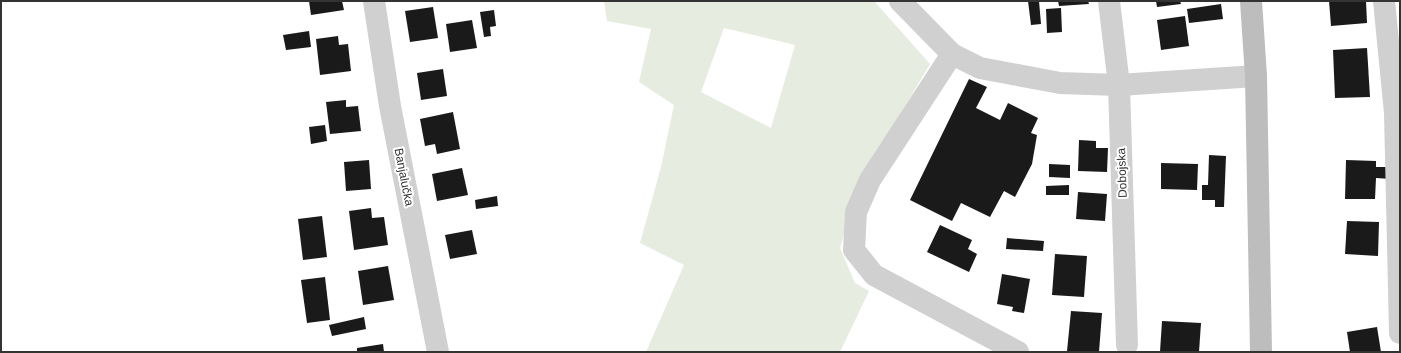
<svg xmlns="http://www.w3.org/2000/svg" width="1401" height="353" font-family="Arial,sans-serif">
<style>
.green{fill:#e6ecdf;fill-rule:evenodd}
.building{fill:#1a1a1a}
.lines{fill:none;stroke-linecap:round;stroke-linejoin:round}
.minor{stroke:#d0d0d0;stroke-width:22}
.secondary{stroke:#bdbdbd;stroke-width:22}
.labels{text-anchor:middle;dominant-baseline:central;stroke-width:4;stroke-linejoin:round;paint-order:stroke}
.street-label{font-size:12px;fill:#333;stroke:#fff}
</style>
<rect width="100%" height="100%" fill="#fff"/>
<path class="green" d="M 604,1 L 874,1 L 930,64 L 860,182 L 840,248 L 855,283 L 869,291 L 840,352 L 646,352 L 684,265 L 640,243 L 661,167 L 674,105 L 639,82 L 651,29 L 607,21 ZM 724,28 L 795,45 L 771,128 L 701,92 Z"/>
<g class="building">
<path d="M 309,1 L 342,1 L 344,10 L 311,15 Z"/>
<path d="M 1028,1 L 1039,1 L 1041,24 L 1031,25 Z"/>
<path d="M 1058,1 L 1088,1 L 1089,4 L 1059,6 Z"/>
<path d="M 1156,1 L 1180,1 L 1181,4 L 1157,7 Z"/>
<path d="M 1329,1 L 1366,1 L 1367,23 L 1331,26 Z"/>
<path d="M 1221,4 L 1223,19 L 1189,23 L 1187,9 Z"/>
<path d="M 433,7 L 438,38 L 410,42 L 405,11 Z"/>
<path d="M 1061,8 L 1062,32 L 1047,33 L 1046,9 Z"/>
<path d="M 494,10 L 496,26 L 490,27 L 491,36 L 484,37 L 480,12 Z"/>
<path d="M 1185,16 L 1189,46 L 1161,50 L 1157,20 Z"/>
<path d="M 472,20 L 477,48 L 450,52 L 446,24 Z"/>
<path d="M 309,31 L 311,47 L 286,50 L 283,35 Z"/>
<path d="M 338,36 L 339,45 L 348,44 L 351,71 L 320,75 L 316,39 Z"/>
<path d="M 1367,48 L 1370,97 L 1335,98 L 1333,50 Z"/>
<path d="M 443,69 L 447,96 L 421,100 L 417,73 Z"/>
<path d="M 969,79 L 987,87 L 976,108 L 1000,120 L 1008,103 L 1038,118 L 1031,133 L 1037,135 L 1032,164 L 1015,197 L 1004,191 L 990,217 L 961,203 L 952,221 L 910,200 Z"/>
<path d="M 346,100 L 346,107 L 358,106 L 361,131 L 330,134 L 326,102 Z"/>
<path d="M 453,112 L 460,149 L 437,154 L 435,144 L 425,146 L 420,119 Z"/>
<path d="M 325,125 L 327,141 L 311,144 L 309,127 Z"/>
<path d="M 1079,140 L 1096,141 L 1096,148 L 1108,148 L 1107,172 L 1078,171 Z"/>
<path d="M 1209,155 L 1226,156 L 1224,207 L 1215,207 L 1215,200 L 1202,200 L 1202,185 L 1208,185 Z"/>
<path d="M 369,160 L 371,189 L 346,191 L 344,162 Z"/>
<path d="M 1346,160 L 1376,161 L 1376,167 L 1391,167 L 1391,179 L 1376,178 L 1375,199 L 1345,199 Z"/>
<path d="M 1161,163 L 1198,164 L 1197,190 L 1161,189 Z"/>
<path d="M 1049,164 L 1070,165 L 1070,178 L 1049,177 Z"/>
<path d="M 462,168 L 468,195 L 437,201 L 432,174 Z"/>
<path d="M 1069,185 L 1069,195 L 1046,195 L 1046,186 Z"/>
<path d="M 1078,192 L 1107,194 L 1105,221 L 1076,219 Z"/>
<path d="M 497,196 L 498,206 L 476,209 L 475,200 Z"/>
<path d="M 371,208 L 372,218 L 384,217 L 388,245 L 354,250 L 349,211 Z"/>
<path d="M 322,216 L 327,257 L 303,260 L 298,219 Z"/>
<path d="M 1347,221 L 1379,222 L 1378,256 L 1345,254 Z"/>
<path d="M 940,225 L 972,240 L 968,249 L 977,254 L 969,272 L 927,252 Z"/>
<path d="M 472,230 L 477,254 L 450,259 L 445,235 Z"/>
<path d="M 1007,238 L 1044,241 L 1043,251 L 1006,249 Z"/>
<path d="M 1055,254 L 1087,256 L 1084,297 L 1052,295 Z"/>
<path d="M 388,266 L 394,300 L 363,305 L 358,271 Z"/>
<path d="M 1002,274 L 1030,279 L 1024,313 L 1012,311 L 1013,307 L 997,304 Z"/>
<path d="M 325,277 L 330,320 L 307,323 L 301,280 Z"/>
<path d="M 1071,311 L 1102,313 L 1099,352 L 1067,351 Z"/>
<path d="M 364,317 L 366,329 L 332,336 L 329,325 Z"/>
<path d="M 1162,321 L 1201,323 L 1199,352 L 1160,352 Z"/>
<path d="M 1377,327 L 1381,352 L 1350,352 L 1347,332 Z"/>
<path d="M 383,344 L 384,352 L 357,352 L 357,348 Z"/>
</g>
<g class="lines">
<g class="minor">
<path d="M 374,1 L 390,106 L 438,352"/>
<path d="M 900,1 L 952,54 L 980,68 L 1060,83 L 1119,85 L 1256,76"/>
<path d="M 1109,1 L 1119,85 L 1127,345"/>
<path d="M 1384,1 L 1395,113 L 1400,333"/>
<path d="M 952,54 L 870,180 L 856,212 L 854,250 L 874,275 L 1018,352"/>
</g>
<path class="secondary" d="M 1251,1 L 1256,76 L 1261,352"/>
</g>
<g class="labels">
<g class="street-label">
<text transform="translate(1122 173) rotate(-92)">Dobojska</text>
<text transform="translate(404 177) rotate(79)">Banjalučka</text>
</g>
</g>
<rect width="1401" height="353" fill="none" stroke="#333333" stroke-width="4"/>
</svg>
